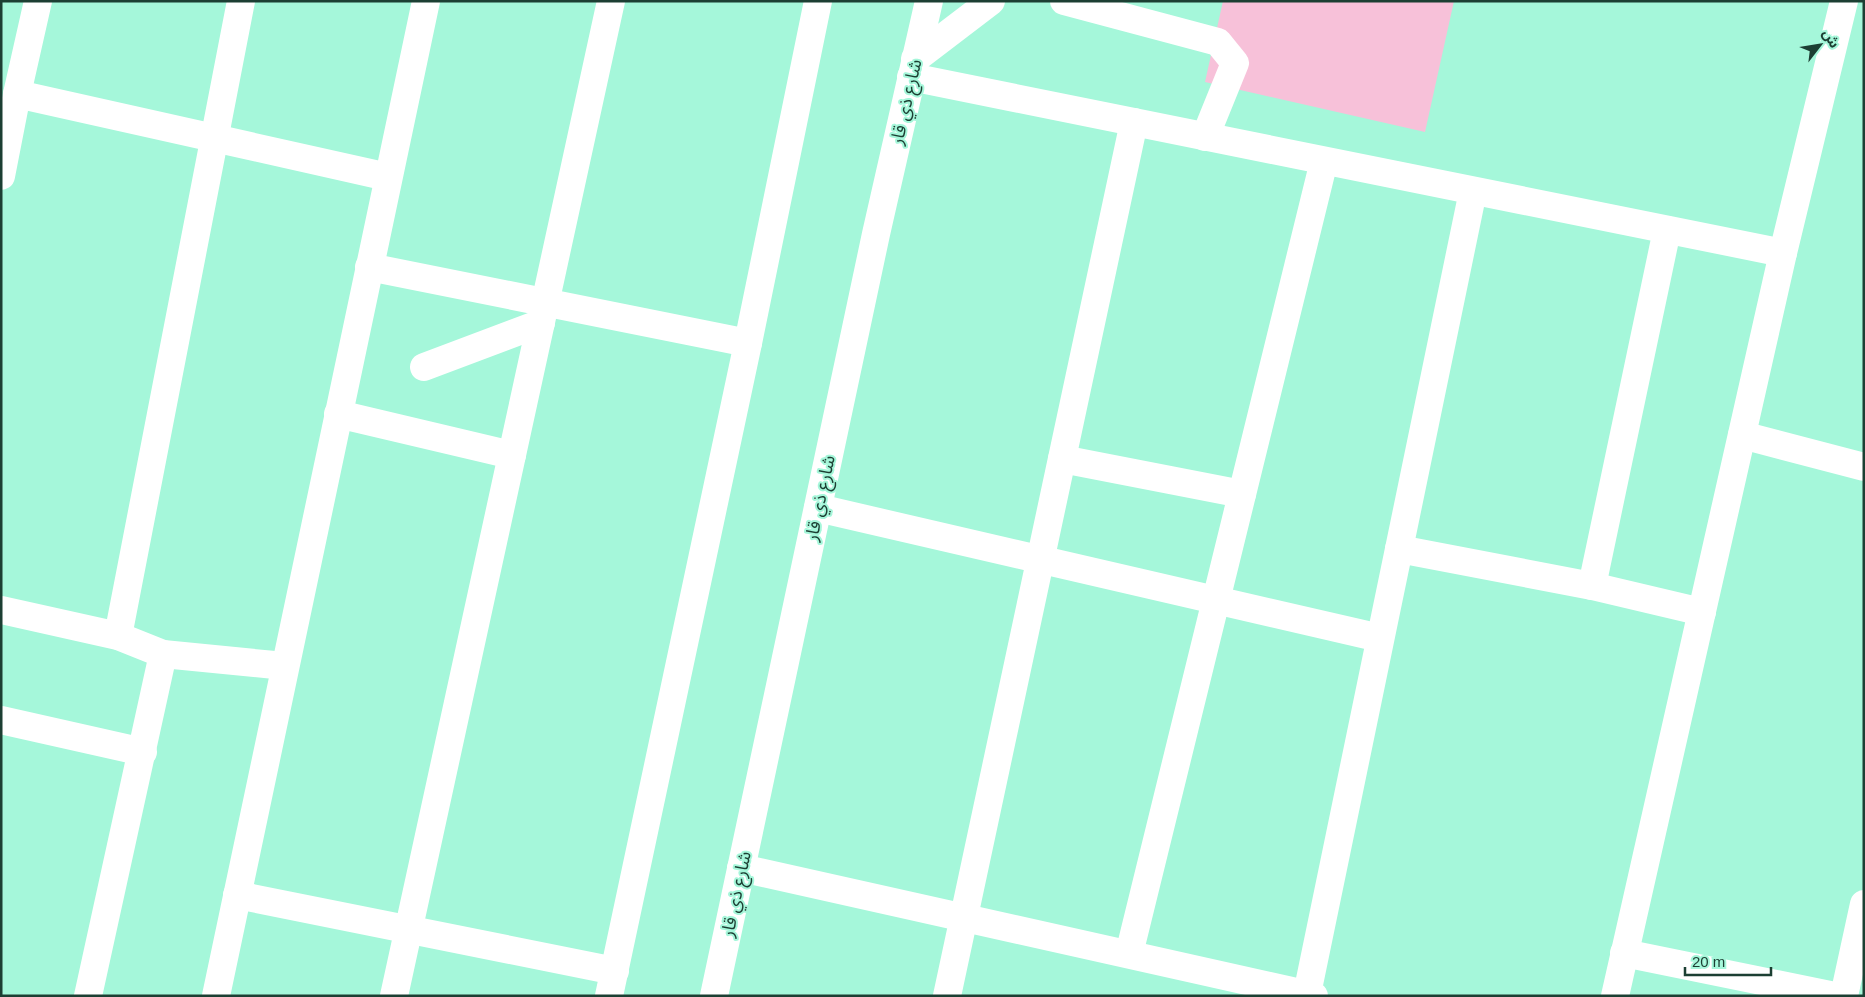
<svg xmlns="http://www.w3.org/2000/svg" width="1865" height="997" font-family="Arial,'Noto Sans Arabic',sans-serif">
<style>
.pitch{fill:#f7c1d9}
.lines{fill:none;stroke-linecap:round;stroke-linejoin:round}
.minor{stroke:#fff;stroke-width:28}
.labels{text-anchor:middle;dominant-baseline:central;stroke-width:4;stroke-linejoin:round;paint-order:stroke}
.street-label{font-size:18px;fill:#1c3f33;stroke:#a5f7da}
</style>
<rect width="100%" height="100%" fill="#a5f7da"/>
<path class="pitch" d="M 1223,1 L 1454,1 L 1425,132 L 1205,82 Z"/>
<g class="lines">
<g class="minor">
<path d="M 1064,1 L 1218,42 L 1235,63 L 1205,137"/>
<path d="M 915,59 L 991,1"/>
<path d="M 911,77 L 1783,253"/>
<path d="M 17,94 L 388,177"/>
<path d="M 1,176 L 17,94 L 38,1"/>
<path d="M 369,267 L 748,343"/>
<path d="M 424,367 L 541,323"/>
<path d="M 338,414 L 512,455"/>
<path d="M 1742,435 L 1864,467"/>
<path d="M 1062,459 L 1242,494"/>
<path d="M 818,508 L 1380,638"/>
<path d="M 1399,549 L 1592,586 L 1702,612"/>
<path d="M 1592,586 L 1667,230"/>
<path d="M 1,610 L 118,636 L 163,654 L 285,666"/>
<path d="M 118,636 L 241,1"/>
<path d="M 1,720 L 143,752"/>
<path d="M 741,868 L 1314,996"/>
<path d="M 237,895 L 615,971"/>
<path d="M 1624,953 L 1835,996"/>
<path d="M 1129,954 L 1324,161"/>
<path d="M 1307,994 L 1473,191"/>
<path d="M 88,996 L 163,654"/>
<path d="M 216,996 L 426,1"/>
<path d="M 394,996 L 611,1"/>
<path d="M 609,996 L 748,343 L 818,1"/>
<path d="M 714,996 L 876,234 L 929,1"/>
<path d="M 947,996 L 1134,122"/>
<path d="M 1615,996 L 1783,253 L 1844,1"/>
<path d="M 1844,996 L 1864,904"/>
</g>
</g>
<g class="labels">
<g class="street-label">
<text transform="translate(906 102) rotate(-77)">شارع ذي قار</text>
<text transform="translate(820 498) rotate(-78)">شارع ذي قار</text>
<text transform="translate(736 894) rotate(-78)">شارع ذي قار</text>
</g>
</g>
<rect width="1865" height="997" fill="none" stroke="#1c3f33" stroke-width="5"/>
<g transform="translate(1820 45) rotate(59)" stroke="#a5f7da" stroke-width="4" paint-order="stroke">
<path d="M0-4L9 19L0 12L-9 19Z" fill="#1c3f33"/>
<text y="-8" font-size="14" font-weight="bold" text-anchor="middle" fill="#1c3f33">ش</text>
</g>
<path d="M1685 967v8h86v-8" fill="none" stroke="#1c3f33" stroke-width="2.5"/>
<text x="1692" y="967" font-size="15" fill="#1c3f33" stroke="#a5f7da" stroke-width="4" paint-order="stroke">20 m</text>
</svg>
